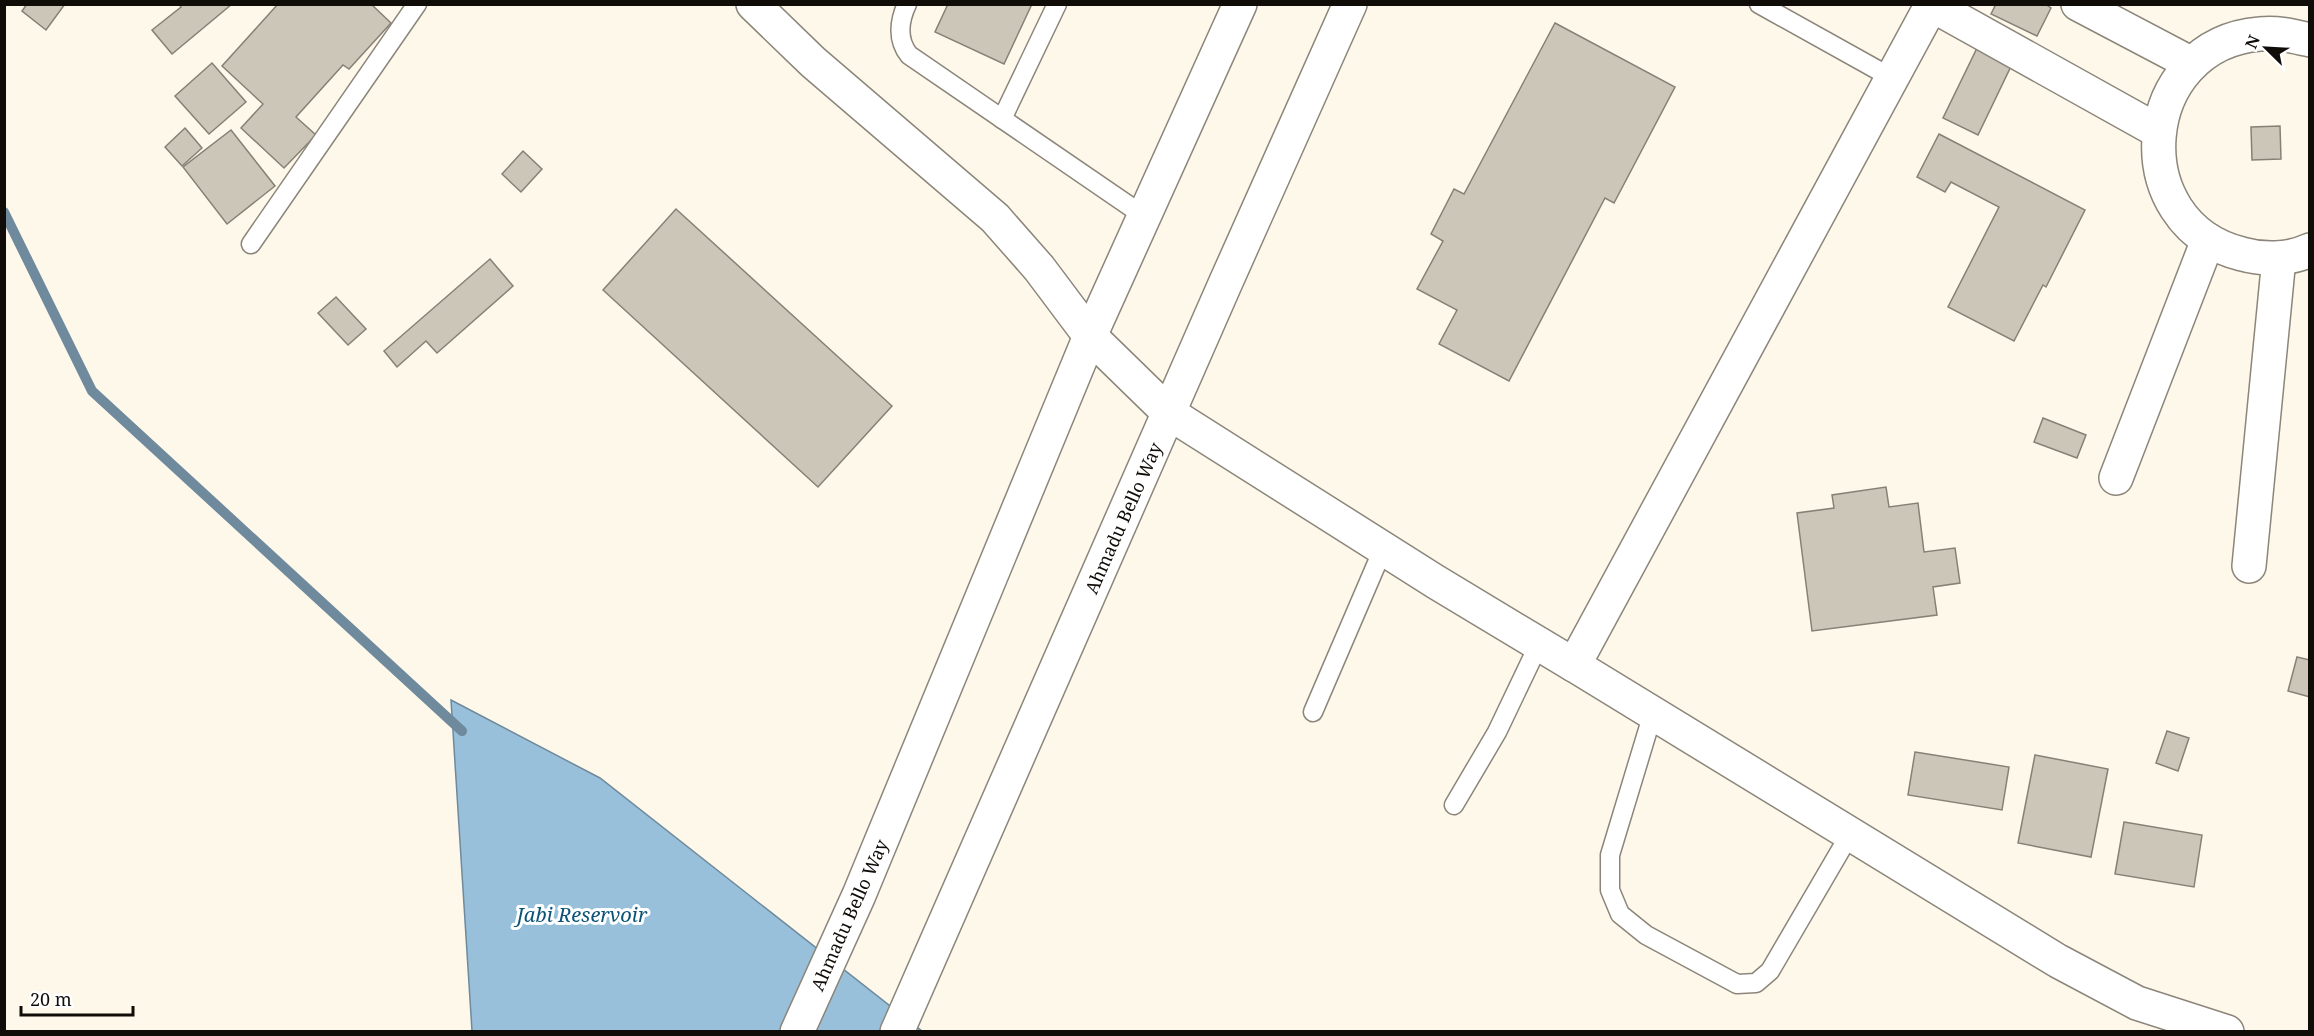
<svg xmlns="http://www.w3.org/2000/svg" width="2314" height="1036" font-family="'Noto Serif',serif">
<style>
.water{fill:#98c0db;stroke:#6f8a9c;stroke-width:1.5}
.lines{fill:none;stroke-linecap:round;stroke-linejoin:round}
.stream{stroke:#6f8a9c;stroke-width:10}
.building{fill:#ccc6b9;stroke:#878175;stroke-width:1.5}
.service-casing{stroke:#8c867a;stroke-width:21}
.minor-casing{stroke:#8c867a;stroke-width:36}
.primary-casing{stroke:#8c867a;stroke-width:36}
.service{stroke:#fff;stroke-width:18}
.minor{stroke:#fff;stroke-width:33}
.primary{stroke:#fff;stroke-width:33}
.labels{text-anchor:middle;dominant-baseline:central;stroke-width:6;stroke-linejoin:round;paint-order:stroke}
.street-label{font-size:18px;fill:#100d09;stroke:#fff}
.water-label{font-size:20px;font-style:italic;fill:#0b5377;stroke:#fff}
</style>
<rect width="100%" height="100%" fill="#fef8eb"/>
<path class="water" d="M 451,700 L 600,778 L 922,1031 L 472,1031 Z"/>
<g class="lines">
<path class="stream" d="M 4,212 L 92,391 L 462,731"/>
</g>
<g class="building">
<path d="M 27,4 L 65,4 L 46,30 L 22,11 Z"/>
<path d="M 179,4 L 232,4 L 172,54 L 152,30 L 181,7 Z"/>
<path d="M 278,4 L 371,4 L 391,23 L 349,69 L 343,65 L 296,117 L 316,135 L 284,168 L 241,128 L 263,104 L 222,66 Z"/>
<path d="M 948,4 L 1032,4 L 1004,64 L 935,32 Z"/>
<path d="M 1996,4 L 2045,4 L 2051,8 L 2037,36 L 1991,14 Z"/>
<path d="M 1555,23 L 1675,87 L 1614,203 L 1605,198 L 1509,381 L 1439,344 L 1457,310 L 1417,289 L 1443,241 L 1431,234 L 1454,189 L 1464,194 Z"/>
<path d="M 1979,44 L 2014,60 L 1978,135 L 1943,118 Z"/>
<path d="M 212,63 L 246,102 L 209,134 L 175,96 Z"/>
<path d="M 2280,126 L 2281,159 L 2252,160 L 2251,127 Z"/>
<path d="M 185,128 L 202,148 L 182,166 L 165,147 Z"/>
<path d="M 231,130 L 275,186 L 227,224 L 183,167 Z"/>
<path d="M 1939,134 L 2085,210 L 2046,287 L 2043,285 L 2014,341 L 1948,307 L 1999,207 L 1951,182 L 1945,192 L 1917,177 Z"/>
<path d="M 523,151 L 542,169 L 521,192 L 502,174 Z"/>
<path d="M 676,209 L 892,406 L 818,487 L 603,290 Z"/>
<path d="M 490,259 L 513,286 L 437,353 L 426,341 L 397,367 L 384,351 Z"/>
<path d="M 336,297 L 366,329 L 348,345 L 318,313 Z"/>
<path d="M 2043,418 L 2086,435 L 2077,458 L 2034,442 Z"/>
<path d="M 1886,487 L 1889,507 L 1918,503 L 1924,552 L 1955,548 L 1960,583 L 1933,587 L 1937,615 L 1812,631 L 1797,513 L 1834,508 L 1832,495 Z"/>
<path d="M 2297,657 L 2310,660 L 2310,697 L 2288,691 Z"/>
<path d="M 2167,731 L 2189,738 L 2178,771 L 2156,763 Z"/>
<path d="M 1915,752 L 2009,767 L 2002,810 L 1908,795 Z"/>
<path d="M 2035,755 L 2108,769 L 2091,857 L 2018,843 Z"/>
<path d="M 2124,822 L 2202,835 L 2194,887 L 2115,874 Z"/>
</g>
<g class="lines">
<defs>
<g id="service">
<path d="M 907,4 C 899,21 897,40 909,55 L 1144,216"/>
<path d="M 1759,4 L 1892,78"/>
<path d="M 1002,119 L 1057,4"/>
<path d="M 251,244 L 417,4"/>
<path d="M 1313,712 L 1383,549"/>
<path d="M 1653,713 L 1610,855 L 1610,890 L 1620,914 L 1646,935 L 1737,984 L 1756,983 L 1770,971 L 1850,834"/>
<path d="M 1454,805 L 1497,732 L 1539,644"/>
</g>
<g id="minor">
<path d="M 753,4 L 813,62 L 995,218 L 1039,268 L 1090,336 L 1169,413 L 1436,582 L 1574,665 L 1932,4"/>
<path d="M 2078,4 L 2192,64"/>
<path d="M 1932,5 L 2158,131"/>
<path d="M 2310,40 C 2293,36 2277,32 2260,34 C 2136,44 2121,224 2242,254 C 2263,260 2289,260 2310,250"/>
<path d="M 2116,478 L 2208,240"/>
<path d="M 2249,566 L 2279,258"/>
<path d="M 1574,665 L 2058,961 L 2137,1003 L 2227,1032"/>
</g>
<g id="primary">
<path d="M 797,1032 L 859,895 L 1090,336 L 1240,4"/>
<path d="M 897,1032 L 1225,284 L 1350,4"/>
</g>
</defs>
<use href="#service" class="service-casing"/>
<use href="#minor" class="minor-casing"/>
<use href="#primary" class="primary-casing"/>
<use href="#service" class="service"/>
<use href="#minor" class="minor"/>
<use href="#primary" class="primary"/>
</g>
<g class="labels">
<g class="street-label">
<text transform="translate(1123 518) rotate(-66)">Ahmadu Bello Way</text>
<text transform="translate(849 915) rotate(-66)">Ahmadu Bello Way</text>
</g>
<g class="water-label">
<text x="582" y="914">Jabi Reservoir</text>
</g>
</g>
<rect width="2314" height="1036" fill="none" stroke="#100d09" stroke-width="12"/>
<g transform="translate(2266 48) rotate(294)" stroke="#ffffff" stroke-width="4.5" paint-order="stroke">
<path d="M0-4.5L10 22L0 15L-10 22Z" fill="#100d09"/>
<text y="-9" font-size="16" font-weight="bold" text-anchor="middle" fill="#100d09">N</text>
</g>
<path d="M21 1006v9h112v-9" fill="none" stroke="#100d09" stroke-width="3"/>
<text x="30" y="1006" font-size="18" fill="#100d09" stroke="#ffffff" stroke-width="4.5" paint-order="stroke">20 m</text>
</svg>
